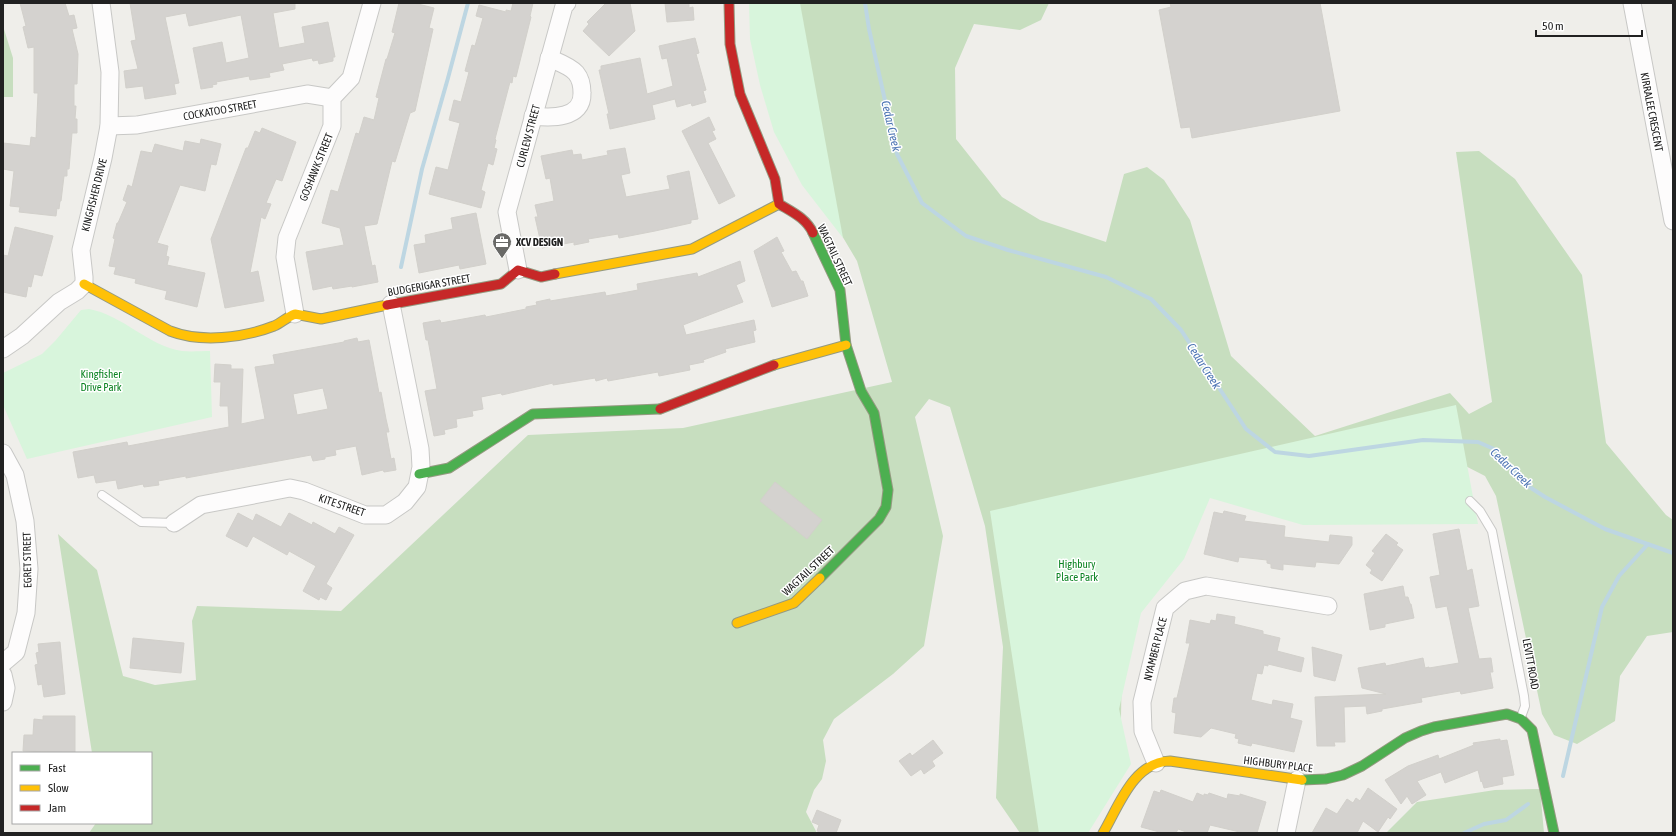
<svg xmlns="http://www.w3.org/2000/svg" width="1676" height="836" font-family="'Asap Condensed',sans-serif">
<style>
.forest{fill:#c7debf}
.park{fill:#d8f5dc}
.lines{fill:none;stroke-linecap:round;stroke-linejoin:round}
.stream{stroke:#bdd6e2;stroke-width:4}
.building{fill:#d4d2cf;stroke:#d2d0cb;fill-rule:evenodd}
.lane-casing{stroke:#c8c8c6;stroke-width:10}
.street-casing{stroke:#c8c8c6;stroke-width:19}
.fast-casing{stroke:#959a81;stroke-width:11}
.slow-casing{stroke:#959a81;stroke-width:11}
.jam-casing{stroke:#959a81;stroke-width:11}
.lane{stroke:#fdfcfc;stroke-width:8}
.street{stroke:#fdfcfc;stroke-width:17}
.fast{stroke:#4caf50;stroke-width:9}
.slow{stroke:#ffc107;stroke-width:9}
.jam{stroke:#c62828;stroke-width:9}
.labels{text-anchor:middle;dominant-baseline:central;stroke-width:3;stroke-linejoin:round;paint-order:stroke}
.street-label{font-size:11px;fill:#212121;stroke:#fff}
.poi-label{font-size:11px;font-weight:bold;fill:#212121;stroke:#fff;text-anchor:start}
.park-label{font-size:11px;fill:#0b8322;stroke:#fff}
.water-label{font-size:12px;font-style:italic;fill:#4b73b3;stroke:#fff}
</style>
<rect width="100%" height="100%" fill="#efeeea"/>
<g class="forest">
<path d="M 762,3 L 1049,3 L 1041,20 L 1020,30 L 974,24 L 955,68 L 956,139 L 1002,197 L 1040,220 L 1106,242 L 1124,174 L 1147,167 L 1164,180 L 1190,220 L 1231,356 L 1315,436 L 1450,393 L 1469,414 L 1492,402 L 1456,152 L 1479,151 L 1515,179 L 1582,275 L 1606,443 L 1666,515 L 1673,520 L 1673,632 L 1647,636 L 1620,676 L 1615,721 L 1577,744 L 1554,735 L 1542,714 L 1496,496 L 1485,476 L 1442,454 L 1199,490 L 1123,586 L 1121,718 L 1066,825 L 1034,833 L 1020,833 L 996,798 L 1003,647 L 985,526 L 950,407 L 929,399 L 915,417 L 943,536 L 924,646 L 893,674 L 834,719 L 823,740 L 826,761 L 822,779 L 814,790 L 806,812 L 817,833 L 89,833 L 96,823 L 151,823 L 151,753 L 92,753 L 58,534 L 97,570 L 123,676 L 155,685 L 196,680 L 192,621 L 197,606 L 341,611 L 528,435 L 683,428 L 892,382 L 857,261 L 794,155 Z"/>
<path d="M 3,26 L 13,58 L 13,97 L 3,97 Z"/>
<path d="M 1540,789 L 1544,833 L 1386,833 L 1417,802 L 1495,790 Z"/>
</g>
<g class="park">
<path d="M 749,3 L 800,3 L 843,238 L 802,185 L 774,132 L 760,85 L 750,39 Z"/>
<path d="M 89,309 C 123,315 148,346 182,351 C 191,352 201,351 210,351 L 212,417 L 27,459 L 3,405 L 3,373 L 42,354 L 56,340 L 81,310 Z"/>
<path d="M 1456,405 L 1478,524 L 1303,525 L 1210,498 L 1184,559 L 1141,613 L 1119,709 L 1131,764 L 1088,833 L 1039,833 L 990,511 Z"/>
</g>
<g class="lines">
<g class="stream">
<path d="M 865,3 L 869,29 L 897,154 L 922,203 L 966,236 L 1008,250 L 1106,277 L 1151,299 L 1181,330 L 1246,429 L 1275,452 L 1309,456 L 1423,440 L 1478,442 L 1494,449 L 1528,486 L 1545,497 L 1605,529 L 1673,553"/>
<path d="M 401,267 L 422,169 L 448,78 L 468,3"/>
<path d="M 1563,776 L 1602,607 L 1619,576 L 1648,544"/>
<path d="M 1464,833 L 1484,824 L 1506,820 L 1528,804"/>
</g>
</g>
<g class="building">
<path d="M 20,3 L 65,3 L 69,16 L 74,15 L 77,28 L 72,29 L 78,54 L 77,84 L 74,84 L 74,106 L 76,106 L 75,119 L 77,119 L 77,133 L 72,133 L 69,169 L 67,169 L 67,176 L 64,176 L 61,201 L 60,201 L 59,209 L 57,208 L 56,216 L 19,212 L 20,207 L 10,206 L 14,171 L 3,169 L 3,143 L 30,146 L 31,137 L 36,138 L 38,93 L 34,93 L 34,47 L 28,48 L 23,27 L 26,26 Z"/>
<path d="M 130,3 L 295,3 L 295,9 L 273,13 L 279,48 L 305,43 L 302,27 L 328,22 L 335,57 L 333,57 L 333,61 L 319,64 L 318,60 L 313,61 L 312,58 L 282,64 L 284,70 L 269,73 L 270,77 L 250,80 L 249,76 L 216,82 L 217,84 L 212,85 L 213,87 L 201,89 L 193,48 L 222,42 L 226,63 L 249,58 L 241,15 L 189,26 L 186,13 L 165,17 L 179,83 L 174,84 L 176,94 L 145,99 L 143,86 L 126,88 L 124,71 L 138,69 L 131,41 L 136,40 Z"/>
<path d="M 399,3 L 414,3 L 434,8 L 429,28 L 433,29 L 415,111 L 410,113 L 395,162 L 392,161 L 377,224 L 364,226 L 372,266 L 375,265 L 378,282 L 352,287 L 352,286 L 333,289 L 332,286 L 313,290 L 306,252 L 344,245 L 340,228 L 322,223 L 331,190 L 338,192 L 356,133 L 359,134 L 364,117 L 374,120 L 379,98 L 376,97 L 386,59 L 387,59 L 395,33 L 392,32 Z"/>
<path d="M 513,3 L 533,3 L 530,16 L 531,17 L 516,77 L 513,76 L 512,83 L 510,82 L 495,139 L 496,140 L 494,148 L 497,149 L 493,165 L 488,163 L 481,190 L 485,192 L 481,208 L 429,194 L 436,167 L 448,170 L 460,123 L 449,120 L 454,100 L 461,102 L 469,72 L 465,71 L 472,45 L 475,46 L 483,18 L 476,16 L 479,5 L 506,12 L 506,10 L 511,11 Z"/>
<path d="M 606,3 L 630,3 L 635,31 L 609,56 L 583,31 L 589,24 L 587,22 Z"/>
<path d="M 665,3 L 689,3 L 689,8 L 693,7 L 694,20 L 667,22 Z"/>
<path d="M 1170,3 L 1320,3 L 1340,111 L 1192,138 L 1190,127 L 1181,128 L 1159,10 L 1171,7 Z"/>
<path d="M 695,38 L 699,53 L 696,54 L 706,90 L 703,91 L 706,102 L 692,106 L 691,103 L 677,107 L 675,99 L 652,105 L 655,119 L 610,129 L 607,114 L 609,114 L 599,70 L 601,70 L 601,66 L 640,58 L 647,94 L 673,86 L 667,58 L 662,59 L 659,46 Z"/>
<path d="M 709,117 L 715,130 L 712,131 L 716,139 L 708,143 L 735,196 L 719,204 L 682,131 Z"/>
<path d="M 262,128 L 296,142 L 282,181 L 276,179 L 266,203 L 271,204 L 265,219 L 261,217 L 250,273 L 258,271 L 264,301 L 225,308 L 211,239 L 246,148 L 248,148 L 255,131 L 260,133 Z"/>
<path d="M 201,139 L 221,144 L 216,165 L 211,164 L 205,191 L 180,185 L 157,243 L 168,246 L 166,256 L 169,257 L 167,265 L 205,273 L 197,307 L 165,299 L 167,291 L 135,283 L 136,279 L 114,274 L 116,267 L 109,266 L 115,239 L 113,238 L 117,223 L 118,223 L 127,202 L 123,200 L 128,185 L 132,187 L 141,151 L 152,153 L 155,144 L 183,151 L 185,141 L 200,144 Z"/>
<path d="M 625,148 L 630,173 L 621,175 L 626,197 L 670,189 L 667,176 L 689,171 L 698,219 L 691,220 L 691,223 L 655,231 L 619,238 L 618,234 L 588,239 L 589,242 L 574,245 L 574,242 L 542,248 L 535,217 L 538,217 L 535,205 L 554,201 L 550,178 L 546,179 L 541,156 L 572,150 L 573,155 L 581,154 L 582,160 L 608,155 L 607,151 Z"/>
<path d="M 476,213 L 486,264 L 460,269 L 459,265 L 419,273 L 414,245 L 426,243 L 425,235 L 453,229 L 451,218 Z"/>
<path d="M 15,227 L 53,236 L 42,276 L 34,274 L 31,287 L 28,286 L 26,297 L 3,292 L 3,255 L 8,256 Z"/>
<path d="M 777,237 L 784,251 L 781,252 L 792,272 L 796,271 L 801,281 L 803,281 L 808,296 L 772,307 L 754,251 Z"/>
<path d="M 740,261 L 745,281 L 736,285 L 743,302 L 683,325 L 686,335 L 754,320 L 756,330 L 753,331 L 755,342 L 725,349 L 726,352 L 703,360 L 704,362 L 689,365 L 690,370 L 659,376 L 658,372 L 608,381 L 607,378 L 596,381 L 595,378 L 553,385 L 553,383 L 502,395 L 501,393 L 481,397 L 483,409 L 472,411 L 473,416 L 456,419 L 457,427 L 444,430 L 445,434 L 434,436 L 425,391 L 437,389 L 428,340 L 426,340 L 423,323 L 440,320 L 441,323 L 485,315 L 486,317 L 526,309 L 526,307 L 537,305 L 536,302 L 550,299 L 550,301 L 605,292 L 606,296 L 638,290 L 637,284 L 697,273 L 698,277 Z"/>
<path d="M 357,338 L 358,342 L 369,340 L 379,393 L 381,392 L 386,419 L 389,432 L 386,432 L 391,459 L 394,458 L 396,470 L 384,472 L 383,470 L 362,475 L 356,446 L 335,450 L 336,455 L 325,457 L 325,459 L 313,461 L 311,455 L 186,478 L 186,476 L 158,481 L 159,485 L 144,487 L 143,484 L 118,489 L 116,480 L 96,483 L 94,475 L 78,478 L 73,452 L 127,442 L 128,446 L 229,427 L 228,406 L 220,406 L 221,382 L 214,382 L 215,364 L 231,365 L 231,369 L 243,369 L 241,424 L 265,419 L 255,367 L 275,364 L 273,355 L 344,342 L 344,341 ZM 323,388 L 328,409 L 297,415 L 293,394 Z"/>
<path d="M 775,482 L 822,520 L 807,539 L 760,501 Z"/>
<path d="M 1224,511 L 1246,516 L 1244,521 L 1285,526 L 1284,537 L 1329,542 L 1330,535 L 1352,537 L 1352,545 L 1339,564 L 1316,562 L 1315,567 L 1283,564 L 1283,570 L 1271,568 L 1271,564 L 1267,563 L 1267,560 L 1239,557 L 1238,562 L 1204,554 L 1214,512 L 1223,514 Z"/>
<path d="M 238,513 L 253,521 L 256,514 L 281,527 L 289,513 L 312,525 L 313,522 L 335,534 L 339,527 L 354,535 L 326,584 L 332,588 L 326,600 L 320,597 L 319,600 L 303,591 L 316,566 L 289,551 L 287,555 L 253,536 L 247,547 L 226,536 Z"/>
<path d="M 1459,529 L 1467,571 L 1472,569 L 1479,606 L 1468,608 L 1479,659 L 1491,658 L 1493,672 L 1490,672 L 1493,688 L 1461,694 L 1460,691 L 1421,698 L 1422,702 L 1382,709 L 1382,711 L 1367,714 L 1366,706 L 1344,707 L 1345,742 L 1334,742 L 1335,746 L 1317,746 L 1315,697 L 1386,694 L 1362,688 L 1358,668 L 1385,663 L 1386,666 L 1423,658 L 1425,668 L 1429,667 L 1429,668 L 1459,663 L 1447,606 L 1436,608 L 1430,577 L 1440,575 L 1433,534 Z"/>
<path d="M 1386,534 L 1398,543 L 1396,545 L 1403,550 L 1382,581 L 1370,573 L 1372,570 L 1366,565 L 1375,553 L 1372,551 Z"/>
<path d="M 1403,586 L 1405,597 L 1408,597 L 1410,604 L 1411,604 L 1414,618 L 1385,624 L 1385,627 L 1370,630 L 1364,594 Z"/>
<path d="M 1217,614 L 1235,617 L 1234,624 L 1263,631 L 1263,634 L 1280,638 L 1277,651 L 1304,658 L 1301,672 L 1268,664 L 1268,666 L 1264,665 L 1262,674 L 1257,673 L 1251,700 L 1272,705 L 1273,700 L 1293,704 L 1290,718 L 1302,721 L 1294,752 L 1252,743 L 1251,746 L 1238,743 L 1239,739 L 1235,738 L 1236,734 L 1211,728 L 1201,737 L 1174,733 L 1176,713 L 1172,712 L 1174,698 L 1177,698 L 1190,643 L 1186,643 L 1190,620 L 1210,624 L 1211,620 L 1216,621 Z"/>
<path d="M 133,638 L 184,643 L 181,673 L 130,668 Z"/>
<path d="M 60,642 L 65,694 L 44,697 L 42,684 L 38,685 L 35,665 L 38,664 L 36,653 L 39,652 L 38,644 Z"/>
<path d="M 1312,647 L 1342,655 L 1335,681 L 1314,676 Z"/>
<path d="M 43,716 L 75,716 L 75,753 L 23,751 L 24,735 L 33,735 L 34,719 L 43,720 Z"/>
<path d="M 1500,739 L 1500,741 L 1507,740 L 1514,775 L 1502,777 L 1503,784 L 1484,788 L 1482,781 L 1481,782 L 1478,770 L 1445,783 L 1441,772 L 1417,781 L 1426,795 L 1412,804 L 1407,796 L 1401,804 L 1385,780 L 1408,766 L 1438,755 L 1439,759 L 1474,745 L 1473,743 Z"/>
<path d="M 933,740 L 943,753 L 932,761 L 935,766 L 924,774 L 921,769 L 911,776 L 899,761 L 910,753 L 912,756 Z"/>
<path d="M 1368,788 L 1397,809 L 1390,819 L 1388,817 L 1378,832 L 1363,821 L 1357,833 L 1312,833 L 1326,808 L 1337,814 L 1347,799 L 1353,803 L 1356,798 L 1360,801 Z"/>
<path d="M 1161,790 L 1193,802 L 1197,793 L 1204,796 L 1204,794 L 1208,795 L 1209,793 L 1227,799 L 1228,794 L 1240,796 L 1240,794 L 1266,802 L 1257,833 L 1244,833 L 1210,825 L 1207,833 L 1189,833 L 1178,829 L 1176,833 L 1163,833 L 1141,827 L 1154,791 L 1160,793 Z"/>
<path d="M 817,810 L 841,820 L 836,833 L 823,833 L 817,831 L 819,825 L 812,822 Z"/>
</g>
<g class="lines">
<defs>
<g id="lane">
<path d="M 102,495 L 141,522 L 174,523"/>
<path d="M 1470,501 L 1480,511 L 1492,531 L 1524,696 L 1525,706 L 1521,717"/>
</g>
<g id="street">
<path d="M 1632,3 L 1673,221"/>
<path d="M 533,116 C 551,118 583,119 582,93 C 582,86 581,79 576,73 C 570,66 558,62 549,58"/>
<path d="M 109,126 L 137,125 L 307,94 L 332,98"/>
<path d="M 518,270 L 507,212 L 564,6 L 567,3"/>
<path d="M 295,314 L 285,257 L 287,238 L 332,126 L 332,98 L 351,78 L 372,3"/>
<path d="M 3,349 L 22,336 L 59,302 L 77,291 L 84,284 L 84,277 L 81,250 L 103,158 L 109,126 L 110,72 L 101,3"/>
<path d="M 3,453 L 15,475 L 25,521 L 29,569 L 26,613 L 16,652 L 3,663"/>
<path d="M 174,523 L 201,505 L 290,488 L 304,491 L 365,515 L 386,515 L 405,502 L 417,487 L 421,467 L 420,449 L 391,304"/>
<path d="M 3,675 L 6,688 L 3,702"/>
<path d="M 1156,763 L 1143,731 L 1142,702 L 1165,608 L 1185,591 L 1206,586 L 1328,606"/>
<path d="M 1286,833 L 1297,780"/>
</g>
<g id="fast">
<path d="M 813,233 L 840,290 L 846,345 L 861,391 L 874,413 L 888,490 L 886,507 L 879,519 L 820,578"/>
<path d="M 419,474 L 449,468 L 533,414 L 660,409"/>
<path d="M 1302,780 L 1326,779 L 1343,775 L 1362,766 L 1405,738 L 1421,731 L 1434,727 L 1507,714 L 1521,719 L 1532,730 L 1554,833"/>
</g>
<g id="slow">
<path d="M 555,274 L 692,249 L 779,204"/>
<path d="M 84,284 L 170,331 C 201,343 243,338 274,326 C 281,323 287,317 295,314 L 321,319 L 387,305"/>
<path d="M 774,365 L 846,345"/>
<path d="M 737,623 L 794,603 L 820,578"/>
<path d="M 1103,833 C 1119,806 1133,762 1170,761 L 1302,780"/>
</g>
<g id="jam">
<path d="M 729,3 L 730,44 L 740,94 L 775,179 L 779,204 C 792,212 806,218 813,233"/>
<path d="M 387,305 L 501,284 L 518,270 L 541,277 L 555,274"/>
<path d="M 660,409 L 774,365"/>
</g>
</defs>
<use href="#lane" class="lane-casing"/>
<use href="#street" class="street-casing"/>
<use href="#fast" class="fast-casing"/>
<use href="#slow" class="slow-casing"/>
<use href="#jam" class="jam-casing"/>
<use href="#lane" class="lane"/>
<use href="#street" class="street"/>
<use href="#fast" class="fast"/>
<use href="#slow" class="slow"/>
<use href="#jam" class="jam"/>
</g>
<defs>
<symbol id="office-pin" viewBox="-11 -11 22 30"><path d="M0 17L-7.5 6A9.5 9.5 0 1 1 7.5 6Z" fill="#696967" stroke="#fff"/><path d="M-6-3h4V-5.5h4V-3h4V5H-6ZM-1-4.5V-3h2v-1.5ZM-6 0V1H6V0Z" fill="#fff"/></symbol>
</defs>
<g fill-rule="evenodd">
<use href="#office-pin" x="491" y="231" width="22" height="30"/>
</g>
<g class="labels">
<g class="street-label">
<text transform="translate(220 110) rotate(-10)">COCKATOO STREET</text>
<text transform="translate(1652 112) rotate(79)">KIRRALEE CRESCENT</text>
<text transform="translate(528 136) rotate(-75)">CURLEW STREET</text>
<text transform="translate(316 167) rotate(-68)">GOSHAWK STREET</text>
<text transform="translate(94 195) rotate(-76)">KINGFISHER DRIVE</text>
<text transform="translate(835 255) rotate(65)">WAGTAIL STREET</text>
<text transform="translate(429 285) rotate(-10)">BUDGERIGAR STREET</text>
<text transform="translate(342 505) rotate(19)">KITE STREET</text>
<text transform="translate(27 560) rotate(-91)">EGRET STREET</text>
<text transform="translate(808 571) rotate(-43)">WAGTAIL STREET</text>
<text transform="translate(1155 649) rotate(-76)">NYAMBER PLACE</text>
<text transform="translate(1531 664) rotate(80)">LEVITT ROAD</text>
<text transform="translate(1278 764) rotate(7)">HIGHBURY PLACE</text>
</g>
<g class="poi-label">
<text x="516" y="242">XCV DESIGN</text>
</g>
<g class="park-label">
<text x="101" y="374">Kingfisher<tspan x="101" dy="13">Drive Park</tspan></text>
<text x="1077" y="564">Highbury<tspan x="1077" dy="13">Place Park</tspan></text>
</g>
<g class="water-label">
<text transform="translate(891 126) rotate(77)">Cedar Creek</text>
<text transform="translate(1204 366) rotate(57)">Cedar Creek</text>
<text transform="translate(1511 468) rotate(43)">Cedar Creek</text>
</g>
</g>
<rect width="1676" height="836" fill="none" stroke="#212121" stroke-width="8"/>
<rect x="12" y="752" width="140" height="72" fill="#ffffff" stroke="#a6a6a6"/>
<rect x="20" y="765" width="20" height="6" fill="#4caf50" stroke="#a6a6a6"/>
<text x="48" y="772" font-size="12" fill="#212121">Fast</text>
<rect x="20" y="785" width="20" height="6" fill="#ffc107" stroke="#a6a6a6"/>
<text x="48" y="792" font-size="12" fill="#212121">Slow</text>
<rect x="20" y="805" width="20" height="6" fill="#c62828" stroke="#a6a6a6"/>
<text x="48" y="812" font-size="12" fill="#212121">Jam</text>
<path d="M1536 30v6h106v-6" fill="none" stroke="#212121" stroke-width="2"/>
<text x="1542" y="30" font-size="12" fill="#212121" stroke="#ffffff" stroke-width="3" paint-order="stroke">50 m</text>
</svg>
